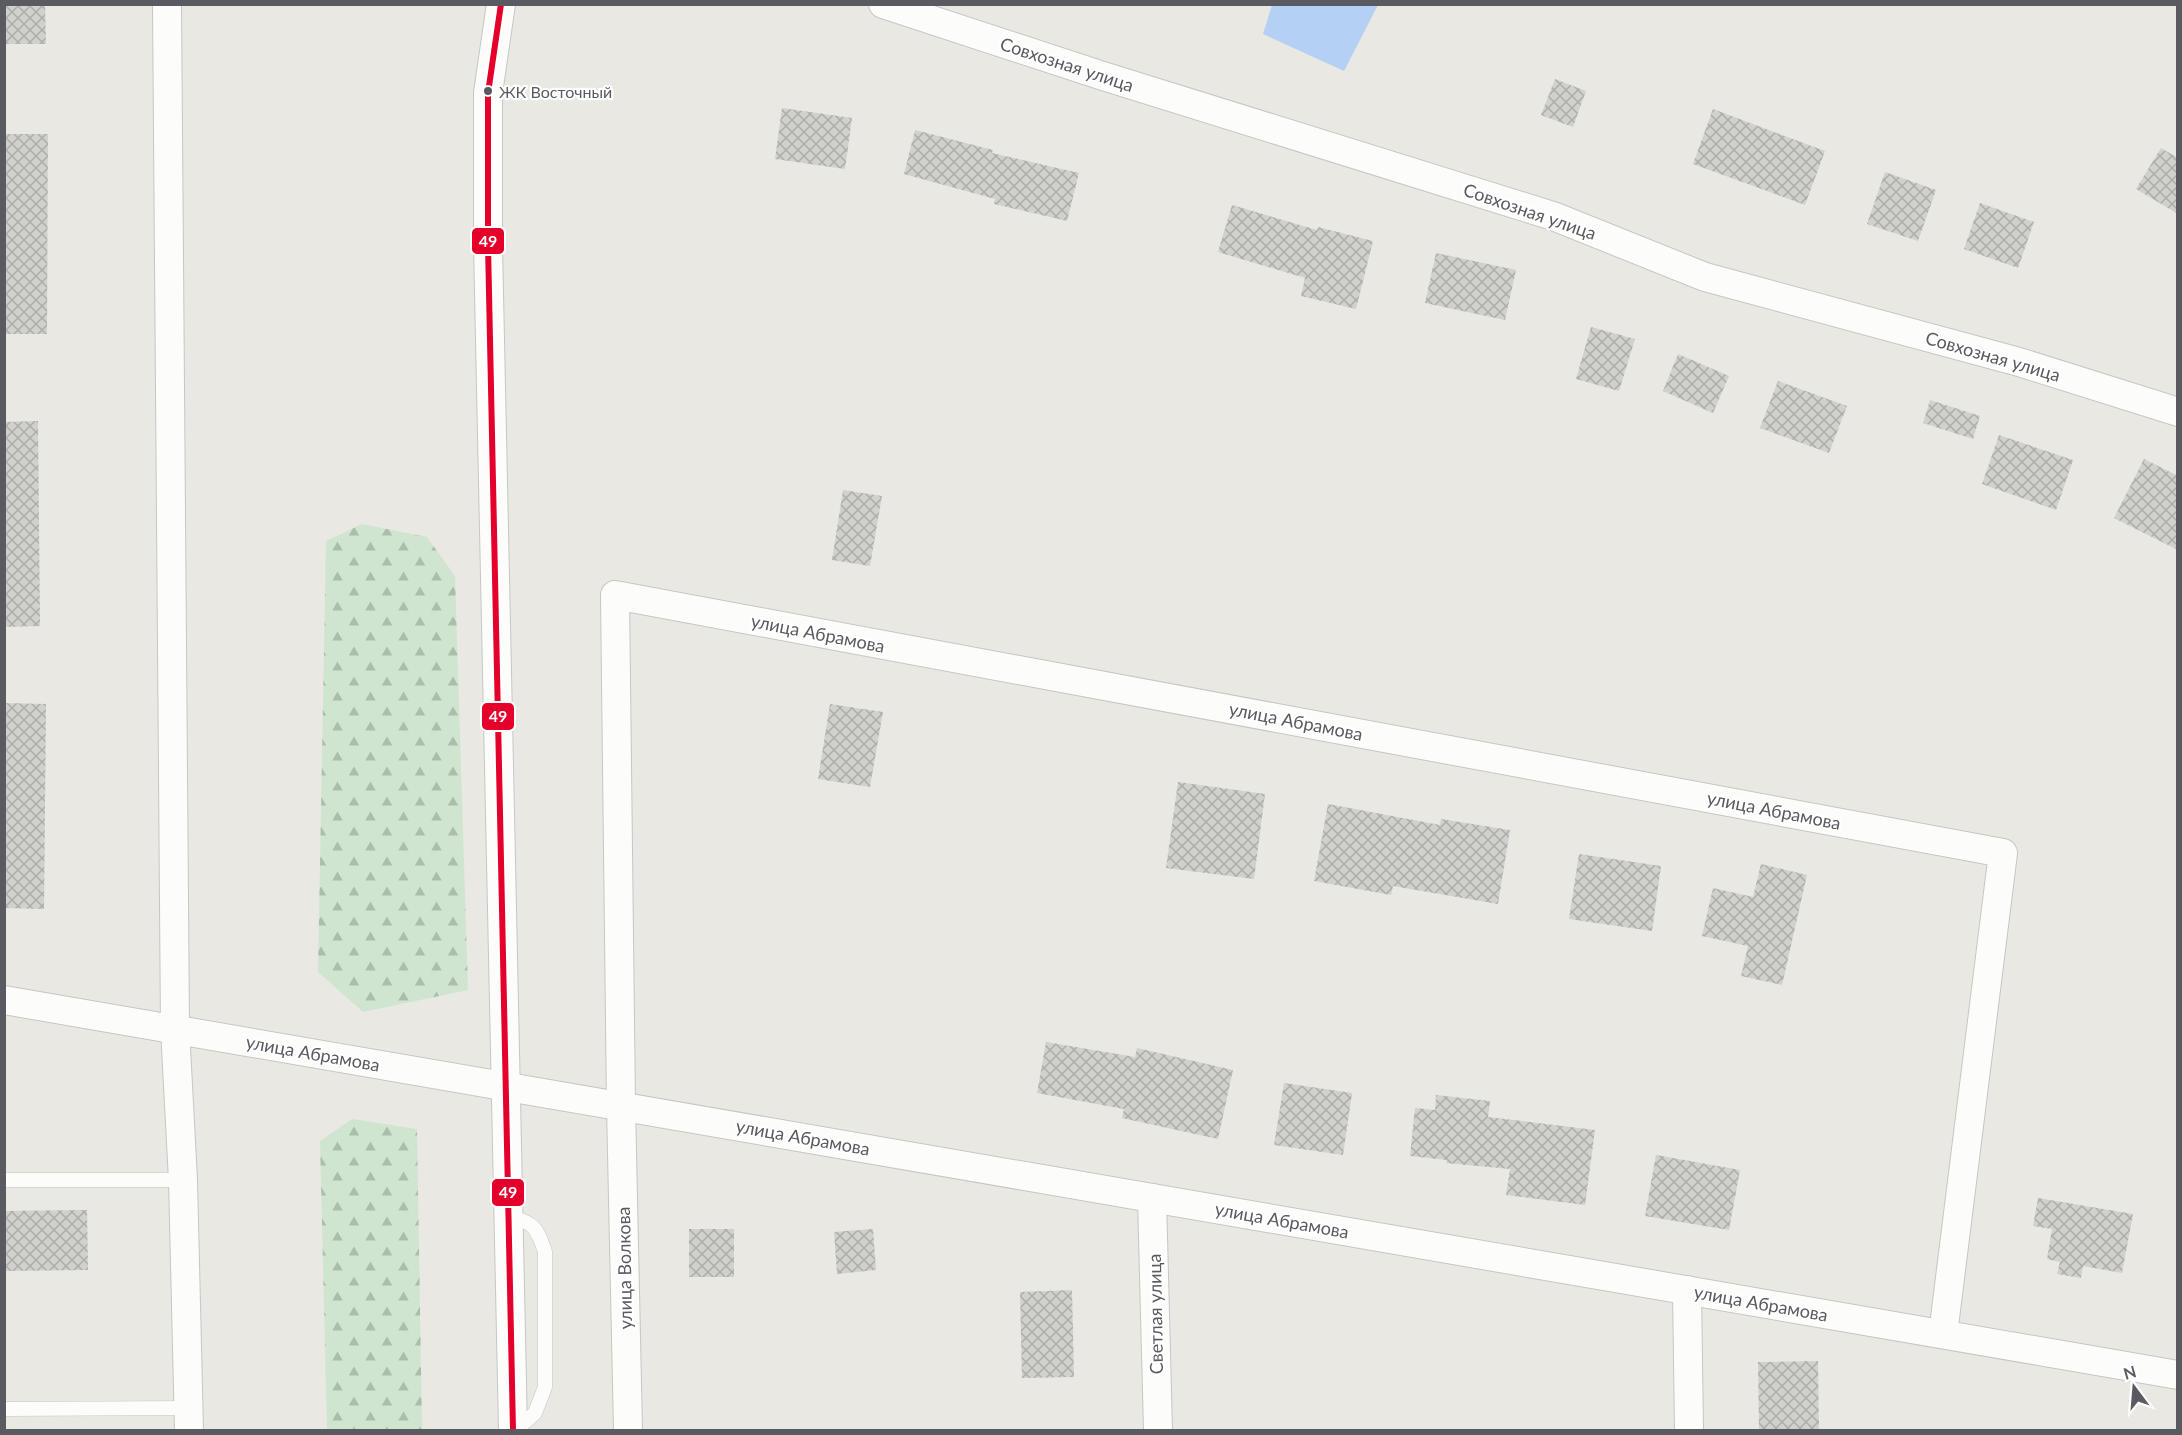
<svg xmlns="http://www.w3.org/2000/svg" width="2182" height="1435" font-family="Lato,sans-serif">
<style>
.forest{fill:url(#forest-firs)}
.water{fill:#b4d1f5}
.building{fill:url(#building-cross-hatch)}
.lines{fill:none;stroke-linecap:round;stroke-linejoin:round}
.lane-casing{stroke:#c6c6c5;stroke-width:15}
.street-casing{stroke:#c6c6c5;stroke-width:30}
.lane{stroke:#fcfcfb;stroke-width:14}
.street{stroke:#fcfcfb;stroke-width:28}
.bus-1-casing{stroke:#fff;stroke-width:10}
.bus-1{stroke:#e4002b;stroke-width:6}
.bus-dot{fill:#595b61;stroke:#fff;stroke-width:2}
.labels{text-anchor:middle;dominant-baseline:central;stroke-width:4.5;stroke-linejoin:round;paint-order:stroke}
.bus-label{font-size:16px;fill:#595b61;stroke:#fff;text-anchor:start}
.street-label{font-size:18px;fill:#595b61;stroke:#fff}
.line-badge{stroke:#fff;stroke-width:2}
.badge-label{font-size:16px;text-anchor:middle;font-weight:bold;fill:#fff}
</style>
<defs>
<pattern id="forest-firs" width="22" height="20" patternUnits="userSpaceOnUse" patternTransform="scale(1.5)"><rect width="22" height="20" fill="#d0e5d0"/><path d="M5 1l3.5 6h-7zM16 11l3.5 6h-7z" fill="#acbdac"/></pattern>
<pattern id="building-cross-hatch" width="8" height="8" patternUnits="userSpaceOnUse" patternTransform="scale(1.5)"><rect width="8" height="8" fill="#d0d0cd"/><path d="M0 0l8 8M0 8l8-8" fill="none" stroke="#acacaa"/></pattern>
</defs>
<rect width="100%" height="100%" fill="#e9e8e3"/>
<g class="forest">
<path d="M 362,524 L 427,537 L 455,576 L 468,990 L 363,1012 L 318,972 L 326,541 Z"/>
<path d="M 352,1119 L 417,1129 L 422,1430 L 327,1430 L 320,1141 Z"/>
</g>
<path class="water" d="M 1272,5 L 1272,4 L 1378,5 L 1344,71 L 1263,34 Z"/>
<g class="building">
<path d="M 4,4 L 45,4 L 46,44 L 4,44 Z"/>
<path d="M 1555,79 L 1586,91 L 1573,127 L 1541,115 Z"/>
<path d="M 782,108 L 852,118 L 845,169 L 775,159 Z"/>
<path d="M 1713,109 L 1825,151 L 1805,205 L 1693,164 Z"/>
<path d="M 915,130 L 993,150 L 992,153 L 1079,173 L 1067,221 L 994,204 L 995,199 L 904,174 Z"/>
<path d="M 4,134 L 48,134 L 47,334 L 4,334 Z"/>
<path d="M 2161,148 L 2178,158 L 2178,214 L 2136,189 Z"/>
<path d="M 1885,172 L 1936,190 L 1918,241 L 1867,224 Z"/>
<path d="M 1980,203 L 2034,222 L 2018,268 L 1964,249 Z"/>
<path d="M 1232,205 L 1317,230 L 1318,227 L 1373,241 L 1356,309 L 1301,296 L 1305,278 L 1218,252 Z"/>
<path d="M 1436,253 L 1516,270 L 1505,320 L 1425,303 Z"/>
<path d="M 1591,327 L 1635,339 L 1619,391 L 1576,379 Z"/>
<path d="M 1678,354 L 1729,376 L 1713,413 L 1663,391 Z"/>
<path d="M 1778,381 L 1847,406 L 1829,453 L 1760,428 Z"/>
<path d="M 1930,400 L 1980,416 L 1973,439 L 1923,423 Z"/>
<path d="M 38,421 L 40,626 L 4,627 L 4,422 Z"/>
<path d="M 1999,435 L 2073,460 L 2056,510 L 1982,484 Z"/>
<path d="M 2144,459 L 2178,476 L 2178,550 L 2114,518 Z"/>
<path d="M 843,490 L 882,496 L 870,566 L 832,560 Z"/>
<path d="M 4,703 L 46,704 L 44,909 L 4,908 Z"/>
<path d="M 830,704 L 883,712 L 870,787 L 818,779 Z"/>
<path d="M 1178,782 L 1265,794 L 1254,879 L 1166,868 Z"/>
<path d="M 1328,804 L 1440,825 L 1441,819 L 1510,830 L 1498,904 L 1393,886 L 1391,895 L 1314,881 Z"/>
<path d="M 1579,854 L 1661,866 L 1652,931 L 1569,919 Z"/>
<path d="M 1761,864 L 1807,875 L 1782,985 L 1741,976 L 1748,946 L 1702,936 L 1713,888 L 1753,897 Z"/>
<path d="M 1046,1042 L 1135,1057 L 1137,1048 L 1233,1070 L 1218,1139 L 1122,1118 L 1124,1109 L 1037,1093 Z"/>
<path d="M 1284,1083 L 1352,1093 L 1343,1155 L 1274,1145 Z"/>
<path d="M 1436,1095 L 1490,1101 L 1488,1117 L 1595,1130 L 1585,1205 L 1506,1195 L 1510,1169 L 1446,1163 L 1447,1160 L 1410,1156 L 1415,1108 L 1435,1110 Z"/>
<path d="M 1656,1155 L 1740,1170 L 1729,1230 L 1645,1216 Z"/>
<path d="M 2038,1198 L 2133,1214 L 2122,1273 L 2083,1266 L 2081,1278 L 2057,1274 L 2060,1262 L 2047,1259 L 2052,1229 L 2033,1226 Z"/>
<path d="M 87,1210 L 88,1270 L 4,1271 L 4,1211 Z"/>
<rect x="689" y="1229" width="45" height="48"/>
<path d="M 873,1229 L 876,1270 L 837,1274 L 834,1232 Z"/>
<path d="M 1072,1290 L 1074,1377 L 1022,1378 L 1020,1292 Z"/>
<path d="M 1818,1361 L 1819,1431 L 1759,1431 L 1758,1362 Z"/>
</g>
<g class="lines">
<defs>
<g id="lane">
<path d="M 4,1180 L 183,1180"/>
<path d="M 509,1216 C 534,1223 537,1227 545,1252 L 545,1387 L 535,1413 L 516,1430"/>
<path d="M 4,1409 L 189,1408"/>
</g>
<g id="street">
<path d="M 167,4 L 175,1029 L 183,1180 L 189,1430"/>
<path d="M 501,4 L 488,93 L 488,245 L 513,1430"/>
<path d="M 883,4 L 1103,76 L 1553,216 L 1705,277 L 2019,362 L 2178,412"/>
<path d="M 4,1000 L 2178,1375"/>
<path d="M 1152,1198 L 1158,1430"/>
<path d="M 1687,1290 L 1689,1430"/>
<path d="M 628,1430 L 621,1106 L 615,595 L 2003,853 L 1943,1334"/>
</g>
</defs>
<use href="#lane" class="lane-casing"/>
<use href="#street" class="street-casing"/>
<use href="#lane" class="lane"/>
<use href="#street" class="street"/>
<defs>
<path id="bus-1" d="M 501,4 L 488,93 L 488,245 L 513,1430"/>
</defs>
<use href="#bus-1" class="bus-1-casing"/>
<use href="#bus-1" class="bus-1"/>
</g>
<circle class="bus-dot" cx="488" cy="91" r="5"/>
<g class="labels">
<g class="bus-label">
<text x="499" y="91">ЖК Восточный</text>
</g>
<g class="street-label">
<text transform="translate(1067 64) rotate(18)">Совхозная улица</text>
<text transform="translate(1530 211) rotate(19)">Совхозная улица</text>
<text transform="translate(1993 356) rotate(16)">Совхозная улица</text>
<text transform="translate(818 633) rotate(11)">улица Абрамова</text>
<text transform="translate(1296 721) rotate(11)">улица Абрамова</text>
<text transform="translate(1774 810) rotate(11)">улица Абрамова</text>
<text transform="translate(313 1053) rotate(10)">улица Абрамова</text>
<text transform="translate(803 1137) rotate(10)">улица Абрамова</text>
<text transform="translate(1282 1220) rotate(10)">улица Абрамова</text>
<text transform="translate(624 1268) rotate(-91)">улица Волкова</text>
<text transform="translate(1761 1303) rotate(10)">улица Абрамова</text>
<text transform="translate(1155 1314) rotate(-91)">Светлая улица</text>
</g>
</g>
<g class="line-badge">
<rect x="471" y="227" width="34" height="28" rx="6" fill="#e4002b"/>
<rect x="481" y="702" width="34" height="29" rx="6" fill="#e4002b"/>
<rect x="491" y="1178" width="34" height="29" rx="6" fill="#e4002b"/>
</g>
<g class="badge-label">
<text x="488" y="247">49</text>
<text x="498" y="722">49</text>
<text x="508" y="1198">49</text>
</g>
<rect width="2182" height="1435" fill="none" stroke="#595b61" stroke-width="12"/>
<g transform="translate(2134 1387) rotate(344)" stroke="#ffffff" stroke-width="4.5" paint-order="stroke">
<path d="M0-4.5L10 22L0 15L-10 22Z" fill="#595b61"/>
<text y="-9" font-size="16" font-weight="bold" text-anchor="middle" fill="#595b61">N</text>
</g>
</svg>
